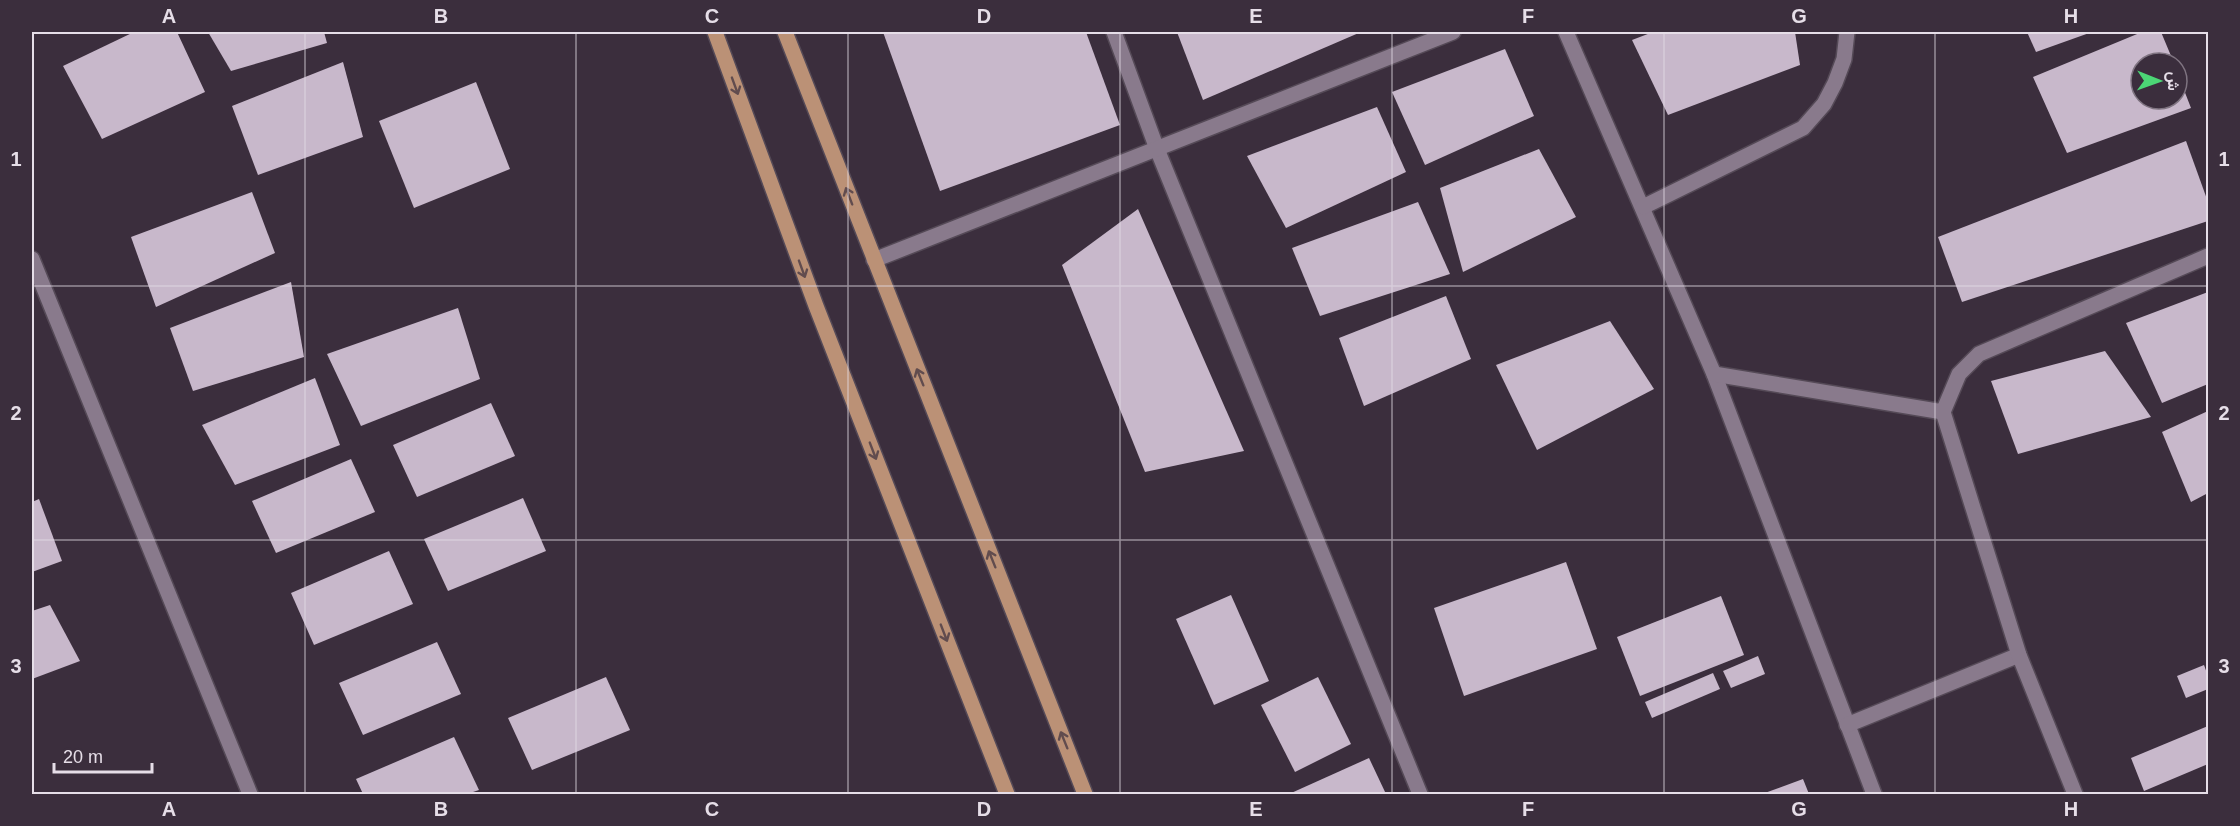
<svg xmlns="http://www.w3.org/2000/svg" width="2240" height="826" font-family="Arial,Vazirmatn,sans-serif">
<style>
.building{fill:#c8b8cb}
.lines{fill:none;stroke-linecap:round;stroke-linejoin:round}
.minor-casing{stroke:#554a57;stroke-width:18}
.primary-casing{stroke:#554a57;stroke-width:18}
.minor{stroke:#897a8c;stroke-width:15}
.primary{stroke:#bb9176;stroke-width:15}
.oneway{stroke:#614c4e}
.grid{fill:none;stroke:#e6dee8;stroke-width:1.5;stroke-opacity:0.55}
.neatline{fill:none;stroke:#e6dee8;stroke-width:2}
.grid-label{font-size:20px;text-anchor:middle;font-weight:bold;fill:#e6dee8}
</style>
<rect width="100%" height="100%" fill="#3b2e3d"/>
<g class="building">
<path d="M 134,32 L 177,32 L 205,92 L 102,139 L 63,66 Z"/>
<path d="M 208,32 L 324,32 L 327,43 L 231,71 Z"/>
<path d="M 883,32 L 1086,32 L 1120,125 L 940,191 Z"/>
<path d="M 1177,32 L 1361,32 L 1203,100 Z"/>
<path d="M 1653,32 L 1795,32 L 1800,65 L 1668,115 L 1632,40 Z"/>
<path d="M 2027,32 L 2092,32 L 2036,52 Z"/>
<path d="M 2142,32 L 2161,32 L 2174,63 L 2141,63 L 2141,99 L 2177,99 L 2177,72 L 2191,108 L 2067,153 L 2033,77 Z"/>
<path d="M 1505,49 L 1534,116 L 1425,165 L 1392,92 Z"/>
<path d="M 343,62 L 363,137 L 258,175 L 232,106 Z"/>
<path d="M 476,82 L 510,169 L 414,208 L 379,121 Z"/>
<path d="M 1377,107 L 1406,172 L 1286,228 L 1247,156 Z"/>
<path d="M 2186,141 L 2208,202 L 2208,221 L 1962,302 L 1938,237 Z"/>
<path d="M 1539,149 L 1576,217 L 1463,272 L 1440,188 Z"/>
<path d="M 252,192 L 275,253 L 156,307 L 131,237 Z"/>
<path d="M 1418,202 L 1450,274 L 1320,316 L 1292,248 Z"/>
<path d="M 1138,209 L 1244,451 L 1145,472 L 1062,265 Z"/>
<path d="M 291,282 L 304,357 L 193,391 L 170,328 Z"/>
<path d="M 2208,292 L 2208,384 L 2162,403 L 2126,323 Z"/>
<path d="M 1446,296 L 1471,359 L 1364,406 L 1339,338 Z"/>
<path d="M 458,308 L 480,379 L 361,426 L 327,354 Z"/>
<path d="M 1610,321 L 1654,389 L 1537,450 L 1496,365 Z"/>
<path d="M 2105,351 L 2151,417 L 2018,454 L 1991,381 Z"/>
<path d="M 315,378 L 340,445 L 235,485 L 202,425 Z"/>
<path d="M 491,403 L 515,456 L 417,497 L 393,445 Z"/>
<path d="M 2208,411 L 2208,493 L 2191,502 L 2162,432 Z"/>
<path d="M 351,459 L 375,512 L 276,553 L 252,501 Z"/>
<path d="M 523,498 L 546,551 L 448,591 L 424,539 Z"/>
<path d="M 39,499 L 62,561 L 32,572 L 32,502 Z"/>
<path d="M 389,551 L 413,604 L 314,645 L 291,593 Z"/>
<path d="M 1566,562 L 1597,649 L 1464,696 L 1434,608 Z"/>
<path d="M 1231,595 L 1269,681 L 1214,705 L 1176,619 Z"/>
<path d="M 1721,596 L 1744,655 L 1640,696 L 1617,637 Z"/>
<path d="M 50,605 L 80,661 L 32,679 L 32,611 Z"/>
<path d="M 437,642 L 461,694 L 363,735 L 339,683 Z"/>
<path d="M 1758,656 L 1765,674 L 1731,688 L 1723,671 Z"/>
<path d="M 2204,665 L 2208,676 L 2208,689 L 2186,698 L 2177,676 Z"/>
<path d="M 1713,673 L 1720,689 L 1652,718 L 1645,702 Z"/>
<path d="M 606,677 L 630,730 L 532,770 L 508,718 Z"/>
<path d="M 1318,677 L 1351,744 L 1295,772 L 1261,705 Z"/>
<path d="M 2208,726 L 2208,764 L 2144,791 L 2131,758 Z"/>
<path d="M 454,737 L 479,790 L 467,794 L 363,794 L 356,779 Z"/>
<path d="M 1369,758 L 1386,794 L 1289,794 Z"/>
<path d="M 1803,779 L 1809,794 L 1762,794 Z"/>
</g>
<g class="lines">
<defs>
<g id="minor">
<path d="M 1114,32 L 1157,149 L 1420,794"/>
<path d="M 1566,32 L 1714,374 L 1874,794"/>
<path d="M 1643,207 L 1803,128 L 1824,104 L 1835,83 L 1844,59 L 1847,32"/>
<path d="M 32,259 L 250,794"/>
<path d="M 874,260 L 1453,32"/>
<path d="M 1714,374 L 1943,412"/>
<path d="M 1847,725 L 2019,655"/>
<path d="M 2075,794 L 2019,655 L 1943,412 L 1959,374 L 1979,354 L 2208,256"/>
</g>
<g id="primary">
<path d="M 715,32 L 816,306 L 1007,794"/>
<path d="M 785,32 L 1085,794"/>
</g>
</defs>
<use href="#minor" class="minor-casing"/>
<use href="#primary" class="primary-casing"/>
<use href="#minor" class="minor"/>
<use href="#primary" class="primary"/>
</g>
<defs><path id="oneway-shaft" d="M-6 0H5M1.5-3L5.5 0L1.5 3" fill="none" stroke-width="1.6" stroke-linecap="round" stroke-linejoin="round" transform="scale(1.5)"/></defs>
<g class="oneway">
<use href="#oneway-shaft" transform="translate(735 86) rotate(70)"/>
<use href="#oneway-shaft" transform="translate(849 196) rotate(-111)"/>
<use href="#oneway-shaft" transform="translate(802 269) rotate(70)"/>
<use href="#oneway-shaft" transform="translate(920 377) rotate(-112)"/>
<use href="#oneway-shaft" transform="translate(873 451) rotate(69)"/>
<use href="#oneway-shaft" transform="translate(992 559) rotate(-112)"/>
<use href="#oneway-shaft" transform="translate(944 633) rotate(69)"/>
<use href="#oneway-shaft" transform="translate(1064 740) rotate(-112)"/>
</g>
<path class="grid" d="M 305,32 L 305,794M 576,32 L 576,794M 848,32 L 848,794M 1120,32 L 1120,794M 1392,32 L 1392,794M 1664,32 L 1664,794M 1935,32 L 1935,794M 32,286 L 2208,286M 32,540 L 2208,540"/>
<rect width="2240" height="826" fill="none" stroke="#3b2e3d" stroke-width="66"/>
<g transform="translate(2159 81) rotate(91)"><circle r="28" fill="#3b2e3d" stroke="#7f7481" stroke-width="1.5"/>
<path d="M0-4.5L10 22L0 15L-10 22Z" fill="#4cd676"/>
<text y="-9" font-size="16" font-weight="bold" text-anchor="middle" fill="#e6dee8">ش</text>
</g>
<path d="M54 763v9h98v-9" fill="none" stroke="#e6dee8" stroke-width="3"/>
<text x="63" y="763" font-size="18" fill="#e6dee8" stroke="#3b2e3d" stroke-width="4.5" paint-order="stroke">20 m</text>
<rect x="33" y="33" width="2174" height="760" class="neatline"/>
<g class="grid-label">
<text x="169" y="23">A</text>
<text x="441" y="23">B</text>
<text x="712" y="23">C</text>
<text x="984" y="23">D</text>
<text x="1256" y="23">E</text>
<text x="1528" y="23">F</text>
<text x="1799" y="23">G</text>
<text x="2071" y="23">H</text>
<text x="16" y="166">1</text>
<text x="2224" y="166">1</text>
<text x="16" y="420">2</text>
<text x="2224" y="420">2</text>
<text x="16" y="673">3</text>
<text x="2224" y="673">3</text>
<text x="169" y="816">A</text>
<text x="441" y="816">B</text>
<text x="712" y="816">C</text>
<text x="984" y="816">D</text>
<text x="1256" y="816">E</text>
<text x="1528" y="816">F</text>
<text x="1799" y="816">G</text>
<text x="2071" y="816">H</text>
</g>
</svg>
